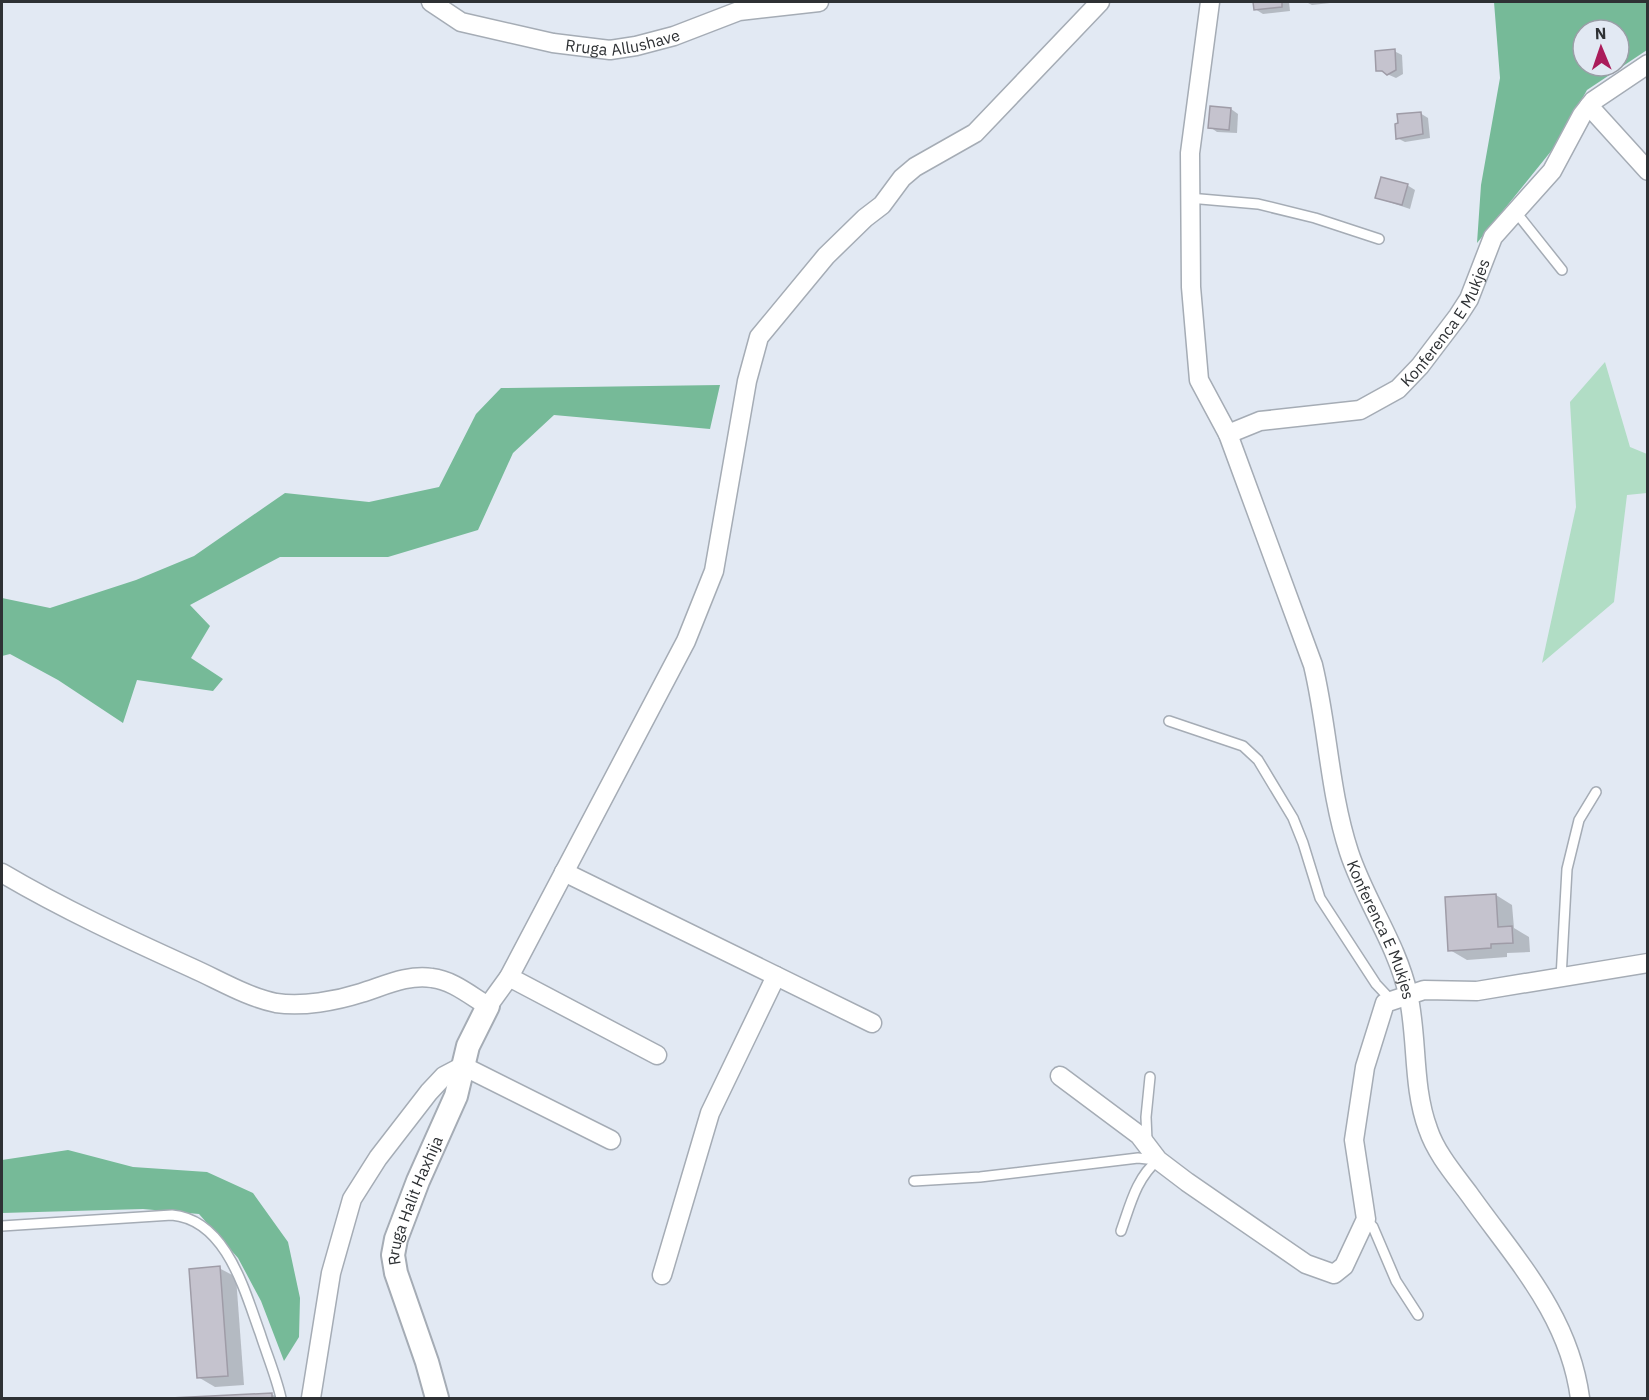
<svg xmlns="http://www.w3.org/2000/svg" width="1649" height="1400" font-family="'IBM Plex Sans',sans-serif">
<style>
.green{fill:#b1ddc5}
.forest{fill:#76ba98;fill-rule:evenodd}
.shadow{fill:#0003}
.building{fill:#c5c3ce;stroke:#9f9ca7;stroke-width:1.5}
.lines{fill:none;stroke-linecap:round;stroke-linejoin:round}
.service-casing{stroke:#a5acb5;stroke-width:12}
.minor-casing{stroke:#a5acb5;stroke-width:21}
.tertiary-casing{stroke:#a5acb5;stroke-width:26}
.service{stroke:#fff;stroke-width:9}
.minor{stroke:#fff;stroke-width:18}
.tertiary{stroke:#fff;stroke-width:22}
.labels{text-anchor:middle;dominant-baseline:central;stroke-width:4.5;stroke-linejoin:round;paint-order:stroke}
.street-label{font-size:16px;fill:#2e3134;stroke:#e2e9f3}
</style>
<rect width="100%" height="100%" fill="#e2e9f3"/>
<path class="green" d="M 1605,362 L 1630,447 L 1647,454 L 1647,493 L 1627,495 L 1614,602 L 1542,663 L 1576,507 L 1570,402 Z"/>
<g class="forest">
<path d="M 1494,2 L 1647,2 L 1647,50 L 1587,90 L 1556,145 L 1477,243 L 1481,185 L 1500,78 ZM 1583,30 L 1619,30 L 1619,66 L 1583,66 Z"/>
<path d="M 720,385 L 710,429 L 554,415 L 513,453 L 478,530 L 388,557 L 280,557 L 190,605 L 210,626 L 191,658 L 223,679 L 213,691 L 137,680 L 123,723 L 58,680 L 10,654 L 2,656 L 2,598 L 50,608 L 136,580 L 194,556 L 285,493 L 369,502 L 439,487 L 476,414 L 501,388 Z"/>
<path d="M 68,1150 L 133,1167 L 207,1172 L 253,1193 L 288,1242 L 300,1298 L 299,1337 L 284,1361 L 261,1301 L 238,1258 L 199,1214 L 143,1209 L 2,1213 L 2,1160 Z"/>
</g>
<g class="shadow">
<path d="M 1255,2 L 1289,2 L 1290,11 L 1263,14 L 1255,9 Z"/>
<path d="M 1306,2 L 1339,2 L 1312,5 Z"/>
<path d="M 1394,51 L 1402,55 L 1403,74 L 1396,78 L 1378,70 Z"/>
<path d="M 1231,109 L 1238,114 L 1237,133 L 1217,132 L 1210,127 Z"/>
<path d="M 1420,113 L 1428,118 L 1430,138 L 1405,142 L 1397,138 Z"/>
<path d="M 1407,185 L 1415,190 L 1410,209 L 1377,198 Z"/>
<path d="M 1496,895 L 1512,905 L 1514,928 L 1529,937 L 1530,952 L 1507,953 L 1507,957 L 1467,960 L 1450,950 Z"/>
<path d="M 219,1268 L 236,1277 L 244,1385 L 215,1387 L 198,1377 Z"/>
<path d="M 271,1394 L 279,1398 L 196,1398 Z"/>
</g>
<g class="building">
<path d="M 1253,2 L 1282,2 L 1282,7 L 1254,10 Z"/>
<path d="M 1395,49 L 1396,70 L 1387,75 L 1382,71 L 1376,71 L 1375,51 Z"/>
<path d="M 1210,106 L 1231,108 L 1229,130 L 1208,128 Z"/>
<path d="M 1421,112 L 1423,134 L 1396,139 L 1395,124 L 1398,123 L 1397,114 Z"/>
<path d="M 1381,177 L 1408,184 L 1402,205 L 1375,198 Z"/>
<path d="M 1496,894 L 1498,927 L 1512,926 L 1513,943 L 1491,944 L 1491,948 L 1448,951 L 1445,897 Z"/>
<path d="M 220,1266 L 228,1376 L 197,1378 L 189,1269 Z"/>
<path d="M 272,1393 L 272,1398 L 170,1398 Z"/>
</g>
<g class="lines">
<defs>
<g id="service">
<path d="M 1189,198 L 1258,204 L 1315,218 L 1379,239"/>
<path d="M 1515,211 L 1562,270"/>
<path d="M 1169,721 L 1243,746 L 1258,760 L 1293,818 L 1303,843 L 1320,898 L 1376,984 L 1391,1000"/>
<path d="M 1561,978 L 1567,869 L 1579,820 L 1596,792"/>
<path d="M 1147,1141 L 1146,1117 L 1150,1077"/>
<path d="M 914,1181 L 980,1177 L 1138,1158 L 1156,1160"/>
<path d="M 1366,1219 L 1373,1227 L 1396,1281 L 1418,1315"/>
<path d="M 2,1226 L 172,1215 C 226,1220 244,1289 260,1333 C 267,1355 276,1376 281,1398"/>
<path d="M 1121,1231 C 1130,1206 1136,1178 1158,1160"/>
</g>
<g id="minor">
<path id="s1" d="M 431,2 L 461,22 L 553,43 L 610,50 L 636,46 L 674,36 L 739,11 L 819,2"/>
<path id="s2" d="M 1210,2 L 1190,153 L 1191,287 L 1199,380 L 1228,434 L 1313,665 C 1328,727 1329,791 1349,852 C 1365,901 1397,944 1408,994 C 1418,1038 1412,1086 1428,1129 C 1436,1153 1454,1174 1469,1194 C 1516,1260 1569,1315 1580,1398"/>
<path d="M 1589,106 L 1648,171"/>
<path id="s3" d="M 1228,434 L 1260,421 L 1360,410 L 1398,389 L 1420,366 L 1458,316 L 1469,299 L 1493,237 L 1552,171 L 1582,115 L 1593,101 L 1648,64"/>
<path d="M 564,872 L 872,1023"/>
<path d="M 2,873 C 63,909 128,939 192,968 C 219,980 247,997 276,1003 C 303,1007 336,1001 361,993 C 384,986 408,974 432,978 C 452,980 471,996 488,1006 L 509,977 L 686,641 L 714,571 L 747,381 L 759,337 L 826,256 L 865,218 L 882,205 L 902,178 L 915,167 L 975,133 L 1100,2"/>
<path d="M 509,977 L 657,1055"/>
<path d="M 1060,1076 L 1139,1135 L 1158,1160 L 1187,1182 L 1306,1264 L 1334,1274 L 1344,1266 L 1366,1219 L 1354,1140 L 1365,1067 L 1385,1003 L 1424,990 L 1477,991 L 1648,963"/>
<path d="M 662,1275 L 710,1113 L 776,976"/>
<path d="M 311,1398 L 331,1273 L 352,1199 L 378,1158 L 429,1092 L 444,1076 L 463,1066 L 611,1140"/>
</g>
<g id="tertiary">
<path id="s4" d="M 437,1398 L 427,1362 L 396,1273 L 393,1255 L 396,1239 L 418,1181 L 456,1096 L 468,1046 L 488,1006"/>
</g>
</defs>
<use href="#service" class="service-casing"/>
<use href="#minor" class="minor-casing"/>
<use href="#tertiary" class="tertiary-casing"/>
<use href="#service" class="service"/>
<use href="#minor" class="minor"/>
<use href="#tertiary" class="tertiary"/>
</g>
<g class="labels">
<g class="street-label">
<text stroke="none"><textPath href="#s1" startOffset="201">Rruga Allushave</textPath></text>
<text stroke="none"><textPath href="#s3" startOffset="261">Konferenca E Mukjes</textPath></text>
<text stroke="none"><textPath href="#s2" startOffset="962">Konferenca E Mukjes</textPath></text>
<text stroke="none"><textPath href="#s4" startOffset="208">Rruga Halit Haxhija</textPath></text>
</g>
</g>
<rect width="1649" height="1400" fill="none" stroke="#2e3134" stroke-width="6"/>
<g transform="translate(1601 48) rotate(358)"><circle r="28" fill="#e2e9f3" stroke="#9a9fa7" stroke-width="1.5"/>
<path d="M0-4.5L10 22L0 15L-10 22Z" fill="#aa1c5a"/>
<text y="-9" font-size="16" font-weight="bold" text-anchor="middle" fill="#2e3134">N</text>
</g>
</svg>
